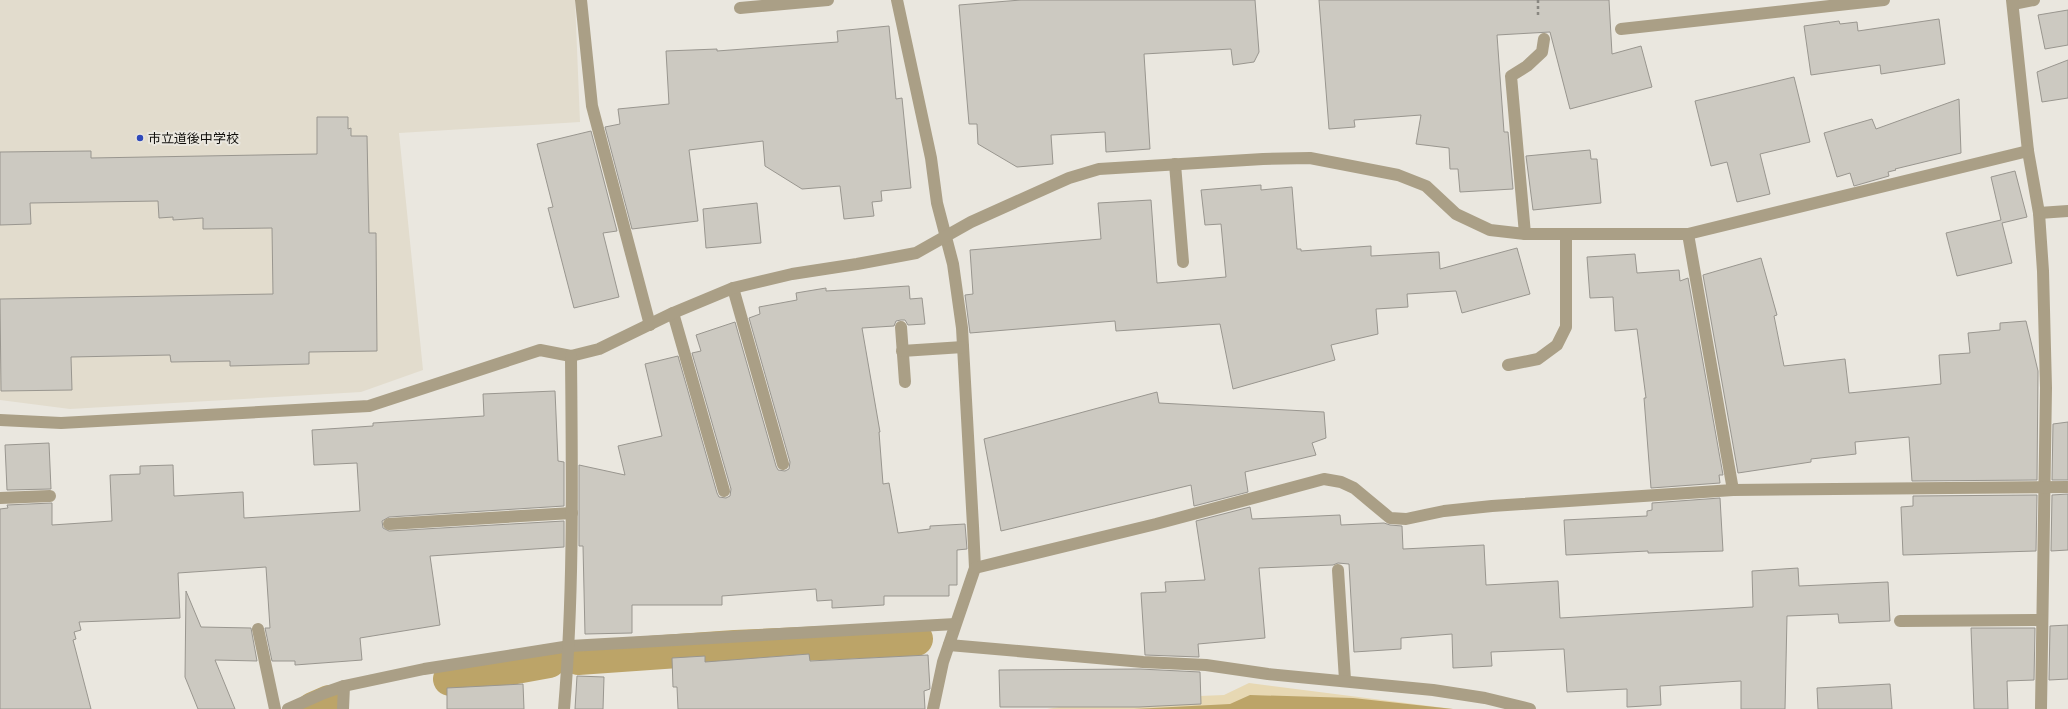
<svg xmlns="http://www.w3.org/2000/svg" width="2068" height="709" font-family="Karla,'Noto Sans JP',sans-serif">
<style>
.built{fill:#e2dccd}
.green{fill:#e7d8b3}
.water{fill:#bca468}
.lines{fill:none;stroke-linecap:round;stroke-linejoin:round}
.canal{stroke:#bca468;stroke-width:34}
.building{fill:#ccc9c1;stroke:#99968f}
.path{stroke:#898781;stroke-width:2.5;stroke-dasharray:3 3;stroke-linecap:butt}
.street{stroke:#aa9f86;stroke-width:12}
.poi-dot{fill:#2f49ba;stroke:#eae7df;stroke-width:1.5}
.labels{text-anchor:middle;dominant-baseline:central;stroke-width:4;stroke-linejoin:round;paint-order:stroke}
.poi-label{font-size:13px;fill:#100f0c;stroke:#eae7df;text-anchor:start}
</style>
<rect width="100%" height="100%" fill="#eae7df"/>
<path class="built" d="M 0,0 L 575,0 L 580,122 L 399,133 L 423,370 L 361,392 L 70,409 L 0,400 Z"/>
<path class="green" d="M 1249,683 L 1453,709 L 1047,709 L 1103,700 L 1224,695 Z"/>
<path class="water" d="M 1250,695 L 1353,698 L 1453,709 L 1134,709 L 1230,704 Z"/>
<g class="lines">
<g class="canal">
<path d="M 578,658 L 735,647 L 916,639"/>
<path d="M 450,679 L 549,661"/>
<path d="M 313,709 L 329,702"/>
</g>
</g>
<g class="building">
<path d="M 1021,0 L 1255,0 L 1259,52 L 1254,62 L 1233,65 L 1231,49 L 1144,54 L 1150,149 L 1106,152 L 1105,132 L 1051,135 L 1053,164 L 1017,167 L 978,144 L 977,124 L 969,124 L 959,5 Z"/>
<path d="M 1319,0 L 1609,0 L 1612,54 L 1641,46 L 1652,87 L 1570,109 L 1550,32 L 1497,35 L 1504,132 L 1508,132 L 1513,189 L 1460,192 L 1458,169 L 1450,169 L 1449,148 L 1416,144 L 1421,115 L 1354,120 L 1355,127 L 1329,129 Z"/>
<path d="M 2068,10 L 2068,45 L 2045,49 L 2038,15 Z"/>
<path d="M 1939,19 L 1945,64 L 1881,74 L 1880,65 L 1811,75 L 1804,26 L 1839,21 L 1840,24 L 1857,22 L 1858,31 Z"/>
<path d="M 889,26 L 896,99 L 902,98 L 911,188 L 881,191 L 882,201 L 872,202 L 874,216 L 844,219 L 840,186 L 802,189 L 765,166 L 763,141 L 689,150 L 698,221 L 632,229 L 605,127 L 620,124 L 618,109 L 669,104 L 666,51 L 717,49 L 717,51 L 838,42 L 837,31 Z"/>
<path d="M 2068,60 L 2068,98 L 2042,102 L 2037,72 Z"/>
<path d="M 1794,77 L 1810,142 L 1760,154 L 1770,194 L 1737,202 L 1727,162 L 1711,166 L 1695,101 Z"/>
<path d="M 1959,99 L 1961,153 L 1895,169 L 1896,170 L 1888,172 L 1889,176 L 1854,186 L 1850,173 L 1837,177 L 1824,133 L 1872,119 L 1876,129 Z"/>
<path d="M 317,117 L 348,117 L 348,129 L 351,128 L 351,136 L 367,136 L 369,233 L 376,233 L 377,351 L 309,352 L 309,364 L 230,366 L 230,361 L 171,362 L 170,355 L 71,357 L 72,390 L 1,391 L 0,299 L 273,294 L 272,228 L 203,229 L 203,218 L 173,220 L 173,217 L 159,218 L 158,201 L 30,203 L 31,224 L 0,225 L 0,152 L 91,151 L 91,158 L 317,154 Z"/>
<path d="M 591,131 L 617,231 L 603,233 L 619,297 L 574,308 L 548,208 L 553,207 L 537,144 Z"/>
<path d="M 1590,150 L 1591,159 L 1597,159 L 1601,203 L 1533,210 L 1526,156 Z"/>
<path d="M 2015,171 L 2027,217 L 2002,223 L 2012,263 L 1957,276 L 1946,233 L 2001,220 L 1991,177 Z"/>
<path d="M 1261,185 L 1261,190 L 1292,187 L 1297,249 L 1301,249 L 1301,251 L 1371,246 L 1371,256 L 1439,252 L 1440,269 L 1517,248 L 1530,294 L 1462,313 L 1456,291 L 1407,294 L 1408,307 L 1376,309 L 1378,334 L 1331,345 L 1335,360 L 1233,389 L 1220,324 L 1116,331 L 1115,321 L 970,333 L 965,295 L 973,294 L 970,250 L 1101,239 L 1098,203 L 1151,200 L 1157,283 L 1226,277 L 1221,224 L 1205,225 L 1201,190 Z"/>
<path d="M 757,203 L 761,243 L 706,248 L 703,209 Z"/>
<path d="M 1635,254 L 1637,273 L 1679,270 L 1680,281 L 1688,278 L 1723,475 L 1719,475 L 1720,483 L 1651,488 L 1644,398 L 1646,398 L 1637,329 L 1615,331 L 1613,297 L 1590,298 L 1587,257 Z"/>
<path d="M 1761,258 L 1777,315 L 1774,316 L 1784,366 L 1845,359 L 1849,393 L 1941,384 L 1939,355 L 1970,353 L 1968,333 L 2000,330 L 2000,323 L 2026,321 L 2038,371 L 2037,480 L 1912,481 L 1909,437 L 1855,442 L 1856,454 L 1811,459 L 1811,462 L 1738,473 L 1703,275 Z"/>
<path d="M 909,286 L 910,299 L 922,298 L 925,324 L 908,325 L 905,320 L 901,320 L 896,321 L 894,326 L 862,328 L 880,432 L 879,432 L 883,484 L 889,483 L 898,533 L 930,529 L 930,526 L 965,524 L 967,549 L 957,550 L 957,585 L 949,585 L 949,596 L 884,596 L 884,605 L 832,608 L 832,600 L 817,601 L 816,589 L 722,596 L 722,605 L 632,605 L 632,633 L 585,634 L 583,546 L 579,546 L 579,465 L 625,475 L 618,446 L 662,436 L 645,364 L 678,356 L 717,493 L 719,497 L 726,498 L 730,496 L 731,489 L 692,353 L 701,351 L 696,335 L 735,322 L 776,466 L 778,470 L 785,471 L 789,469 L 790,462 L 749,318 L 760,314 L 759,307 L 797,300 L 796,293 L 826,288 L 826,291 Z"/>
<path d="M 555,391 L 558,461 L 564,462 L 564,506 L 389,517 L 382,521 L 383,528 L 389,531 L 564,521 L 564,547 L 430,556 L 440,625 L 360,638 L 362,660 L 295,665 L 295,661 L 272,661 L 265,628 L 270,628 L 266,567 L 178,573 L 180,618 L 79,622 L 81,630 L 74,632 L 76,639 L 73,640 L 91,709 L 0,709 L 0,509 L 8,508 L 7,505 L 52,503 L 52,525 L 112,521 L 110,475 L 140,474 L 140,466 L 173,465 L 174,496 L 243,492 L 244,518 L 360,511 L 357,463 L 314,465 L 312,430 L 373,426 L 373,423 L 484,416 L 483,394 Z"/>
<path d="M 1157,392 L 1159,403 L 1324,412 L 1326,438 L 1312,443 L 1316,455 L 1245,472 L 1248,492 L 1194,506 L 1191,485 L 1001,531 L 984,439 Z"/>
<path d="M 2068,422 L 2068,480 L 2052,480 L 2053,424 Z"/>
<path d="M 49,443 L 51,489 L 7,490 L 5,445 Z"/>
<path d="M 2068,494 L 2068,550 L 2051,551 L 2052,495 Z"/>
<path d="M 2037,495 L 2036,551 L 1903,555 L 1901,507 L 1913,506 L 1913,496 Z"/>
<path d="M 1720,498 L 1723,551 L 1648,553 L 1648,551 L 1566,555 L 1564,520 L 1647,516 L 1647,511 L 1652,510 L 1652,503 Z"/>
<path d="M 1250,507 L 1252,519 L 1340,515 L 1341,525 L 1384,523 L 1390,525 L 1402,526 L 1403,549 L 1484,545 L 1486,585 L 1558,581 L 1560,618 L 1753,607 L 1752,571 L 1798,568 L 1799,586 L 1888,582 L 1890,621 L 1839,623 L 1838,614 L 1787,616 L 1785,709 L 1741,709 L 1741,681 L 1660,686 L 1661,705 L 1627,707 L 1627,689 L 1567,692 L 1564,649 L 1491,652 L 1492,666 L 1453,668 L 1452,634 L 1401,638 L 1401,649 L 1354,652 L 1349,564 L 1338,563 L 1333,565 L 1259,568 L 1265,638 L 1198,644 L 1199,657 L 1145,655 L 1141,593 L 1166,592 L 1165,582 L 1205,580 L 1196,521 Z"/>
<path d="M 186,591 L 201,627 L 251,628 L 257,661 L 215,660 L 235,709 L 198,709 L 185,677 Z"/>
<path d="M 2068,625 L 2068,679 L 2049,680 L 2050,626 Z"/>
<path d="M 1971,628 L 2035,628 L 2034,680 L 2007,681 L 2008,709 L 1974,709 Z"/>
<path d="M 809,654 L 810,661 L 928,655 L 930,689 L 924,691 L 925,709 L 678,709 L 677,687 L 673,687 L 672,658 L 705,656 L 705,662 Z"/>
<path d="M 1140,669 L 1200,672 L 1201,704 L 1139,707 L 1000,707 L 999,670 Z"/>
<path d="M 577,676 L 604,677 L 603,709 L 575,709 Z"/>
<path d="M 523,684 L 524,709 L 447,709 L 447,688 Z"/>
<path d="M 1890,684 L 1892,709 L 1818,709 L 1817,688 Z"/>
</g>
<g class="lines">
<path class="path" d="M 1538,0 L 1538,17"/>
<g class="street">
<path d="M 581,0 L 592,106 L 650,325"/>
<path d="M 897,0 L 931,158 L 937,203 L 953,264 L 962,328 L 973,526 L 975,568 L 943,662 L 933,709"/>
<path d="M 2012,0 L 2028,151 L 2039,213 L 2043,271 L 2046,388 L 2041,709"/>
<path d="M 2013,4 L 2034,0"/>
<path d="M 740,8 L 828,0"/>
<path d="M 1621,29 L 1884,0"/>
<path d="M 1175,164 L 1183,262"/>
<path d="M 2039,213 L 2068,211"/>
<path d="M 1525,234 L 1511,76 L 1527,66 L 1542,52 L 1544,39"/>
<path d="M 1688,234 L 1733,490"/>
<path d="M 733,288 L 783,464"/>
<path d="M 673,313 L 724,491"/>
<path d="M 901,327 L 905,382"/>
<path d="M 902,351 L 963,347"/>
<path d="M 1508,365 L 1538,359 L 1557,345 L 1566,327 L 1566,234"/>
<path d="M 0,420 L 61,423 L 369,406 L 540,350 L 571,356 L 599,349 L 673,313 L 733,288 L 792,274 L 857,264 L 916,253 L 971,222 L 1069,178 L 1099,169 L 1263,159 L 1310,158 L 1398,175 L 1426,186 L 1456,214 L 1490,230 L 1525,234 L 1688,234 L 2028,151"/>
<path d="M 0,498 L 50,496"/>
<path d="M 389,524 L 572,513"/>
<path d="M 975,568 L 1156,524 L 1324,479 L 1341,482 L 1354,488 L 1390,518 L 1406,519 L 1444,511 L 1492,506 L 1733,490 L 2068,487"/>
<path d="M 1338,570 L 1345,680"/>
<path d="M 1900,621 L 2042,620"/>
<path d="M 258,629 L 275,709"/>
<path d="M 949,645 L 1143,662 L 1206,665 L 1268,674 L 1433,690 L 1485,698 L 1530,709"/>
<path d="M 288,709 L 324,693 L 344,686 L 424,669 L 570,646 L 955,624"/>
<path d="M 343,709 L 344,686"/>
<path d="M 564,709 C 574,592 572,474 571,356"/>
</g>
</g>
<circle class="poi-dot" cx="140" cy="138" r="4"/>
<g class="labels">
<g class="poi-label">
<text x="148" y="138">市立道後中学校</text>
</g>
</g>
</svg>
